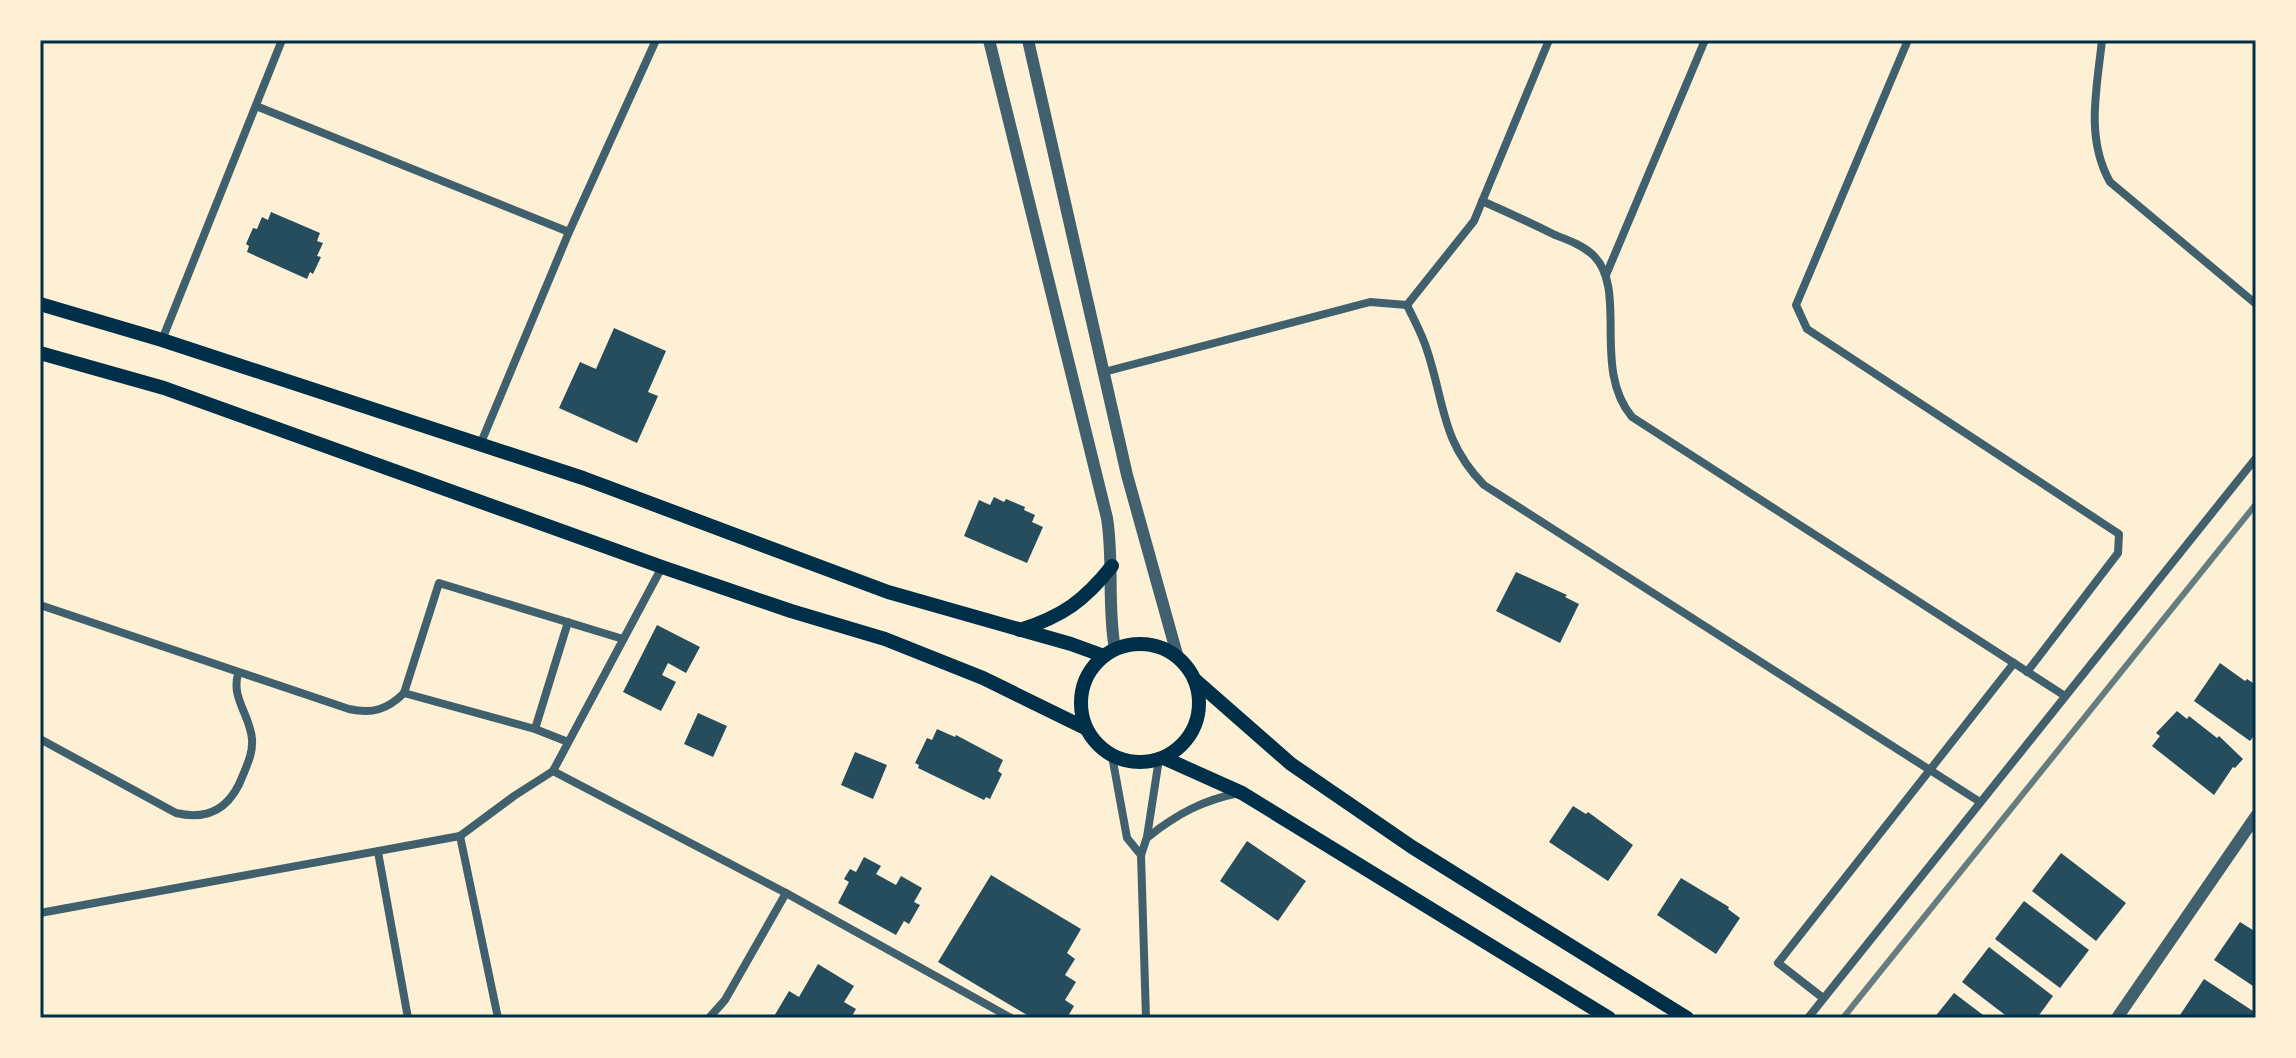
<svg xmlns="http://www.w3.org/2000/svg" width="2296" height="1058" font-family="'Open Sans',sans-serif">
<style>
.building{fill:#264d5e}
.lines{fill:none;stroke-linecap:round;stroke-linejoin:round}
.minor{stroke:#3f606c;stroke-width:8}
.tertiary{stroke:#3f606c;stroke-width:12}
.primary{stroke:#003049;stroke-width:14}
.rail{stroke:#657d81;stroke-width:6}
.neatline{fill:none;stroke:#003049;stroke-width:3}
</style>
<rect width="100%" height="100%" fill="#fdf0d5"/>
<g class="building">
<path d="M 271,212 L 320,233 L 317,241 L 323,243 L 317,256 L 321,257 L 313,274 L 310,272 L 307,279 L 247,252 L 249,246 L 246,244 L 253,228 L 257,229 L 262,217 L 268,220 Z"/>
<path d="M 614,328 L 666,351 L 648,392 L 658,396 L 637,443 L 559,408 L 580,362 L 596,369 Z"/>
<path d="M 994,497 L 1004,502 L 1006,499 L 1025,507 L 1024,510 L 1035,515 L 1032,522 L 1043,527 L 1027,563 L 964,536 L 979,500 L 990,505 Z"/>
<path d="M 1516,572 L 1567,595 L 1565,597 L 1579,604 L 1560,643 L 1496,611 Z"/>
<path d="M 657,625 L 700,647 L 686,673 L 668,663 L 662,675 L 676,682 L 661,711 L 623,692 Z"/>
<path d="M 2220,663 L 2245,681 L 2247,679 L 2256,685 L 2256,733 L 2250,741 L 2194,701 Z"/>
<path d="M 2177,711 L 2187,719 L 2189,716 L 2217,738 L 2219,736 L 2243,759 L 2235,768 L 2233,767 L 2214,795 L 2152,746 L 2160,736 L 2156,733 Z"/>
<path d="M 698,713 L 727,726 L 713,757 L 684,744 Z"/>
<path d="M 937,729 L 955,737 L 956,735 L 1003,760 L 998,771 L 1002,774 L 990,799 L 986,797 L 984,800 L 918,768 L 919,765 L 915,763 L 927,738 L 932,740 Z"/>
<path d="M 855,752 L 887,765 L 873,799 L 841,785 Z"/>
<path d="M 1573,806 L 1586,814 L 1588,812 L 1633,845 L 1608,881 L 1549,842 Z"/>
<path d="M 1247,841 L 1306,881 L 1278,921 L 1220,881 Z"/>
<path d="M 2061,853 L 2126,903 L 2096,941 L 2032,891 Z"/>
<path d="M 864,857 L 881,866 L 876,874 L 896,885 L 901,876 L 922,888 L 914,902 L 920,905 L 909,924 L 904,921 L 896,935 L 838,903 L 849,882 L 844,879 L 850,869 L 856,872 Z"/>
<path d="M 991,875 L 1081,929 L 1067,953 L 1075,959 L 1065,975 L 1076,982 L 1065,1000 L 1074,1006 L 1067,1018 L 1032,1018 L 938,962 Z"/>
<path d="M 1681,878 L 1729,907 L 1728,909 L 1740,918 L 1716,954 L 1657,915 Z"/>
<path d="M 2024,901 L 2089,950 L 2060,988 L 1995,939 Z"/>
<path d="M 2240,922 L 2256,932 L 2256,988 L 2214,960 Z"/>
<path d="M 1989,947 L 2053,996 L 2037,1018 L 2009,1018 L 1962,982 Z"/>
<path d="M 818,964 L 854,986 L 844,1002 L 856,1009 L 851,1018 L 773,1018 L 789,991 L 799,997 Z"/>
<path d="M 2204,979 L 2256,1013 L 2256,1018 L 2178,1018 Z"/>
<path d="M 1954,993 L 1987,1018 L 1934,1018 Z"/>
</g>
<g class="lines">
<g class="minor">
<path d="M 1908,40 L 1796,305 L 1807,329 L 2119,534 L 2118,553 L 2027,672"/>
<path d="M 2102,40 C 2097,89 2085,137 2110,182 L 2256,304"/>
<path d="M 256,106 L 569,232"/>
<path d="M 1482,201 C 1507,212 1531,223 1555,235 C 1568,240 1582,245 1593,255 C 1629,290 1591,368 1632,417 L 2065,696"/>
<path d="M 1606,275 L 1705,40"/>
<path d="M 1407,305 C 1414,320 1422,334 1427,350 C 1445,404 1441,441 1484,485 L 1980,802"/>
<path d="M 1407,305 L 1474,221 L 1549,40"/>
<path d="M 162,340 L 282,40"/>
<path d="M 1104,372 L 1370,302 L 1407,305"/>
<path d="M 480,445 L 569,232 L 656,40"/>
<path d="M 40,605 L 349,709 C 372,714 387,710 404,693 L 535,729 L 568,742"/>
<path d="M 404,693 L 439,583 L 623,639"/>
<path d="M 535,729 L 568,622"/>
<path d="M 40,739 L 176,813 C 210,821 231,807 243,775 C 248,763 253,752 252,739 C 250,715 231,698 238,674"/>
<path d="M 1112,756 L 1127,838 L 1141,855"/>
<path d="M 553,771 L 786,893 L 1011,1018"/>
<path d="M 460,836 L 498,1018"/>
<path d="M 1148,837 C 1177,814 1203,800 1239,793"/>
<path d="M 378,852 L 408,1018"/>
<path d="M 40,913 L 460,836 L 514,796 L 553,771 L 662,567"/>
<path d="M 1823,998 L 1778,963 L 2014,663"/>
<path d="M 709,1018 L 725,1000 L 786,893"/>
<path d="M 1146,1018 L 1141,855 L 1147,837 L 1159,759"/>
<path d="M 1808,1018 L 2256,458"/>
</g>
<g class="tertiary">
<path d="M 989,40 L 1107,518 C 1114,562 1107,606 1115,649"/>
<path d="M 1028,40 L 1127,475 L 1178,658"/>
<path d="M 2117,1018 L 2256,816"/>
</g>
<g class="primary">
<path d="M 40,304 L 162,340 L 583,478 L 888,592 L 1071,644 L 1104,656"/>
<path d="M 40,353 L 164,388 L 662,567 L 791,611 L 885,639 L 983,678 L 1085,728"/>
<path d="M 1020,630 C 1063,616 1084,601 1112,566"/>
<circle cx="1140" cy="703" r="59"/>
<path d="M 1194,679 L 1291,764 L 1412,847 L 1687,1018"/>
<path d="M 1164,758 L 1242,793 L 1609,1018"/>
</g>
<path class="rail" d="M 1843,1018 L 2256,504"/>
</g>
<rect width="2296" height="1058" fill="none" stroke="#fdf0d5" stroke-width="84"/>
<rect x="42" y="42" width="2212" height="974" class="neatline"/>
</svg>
